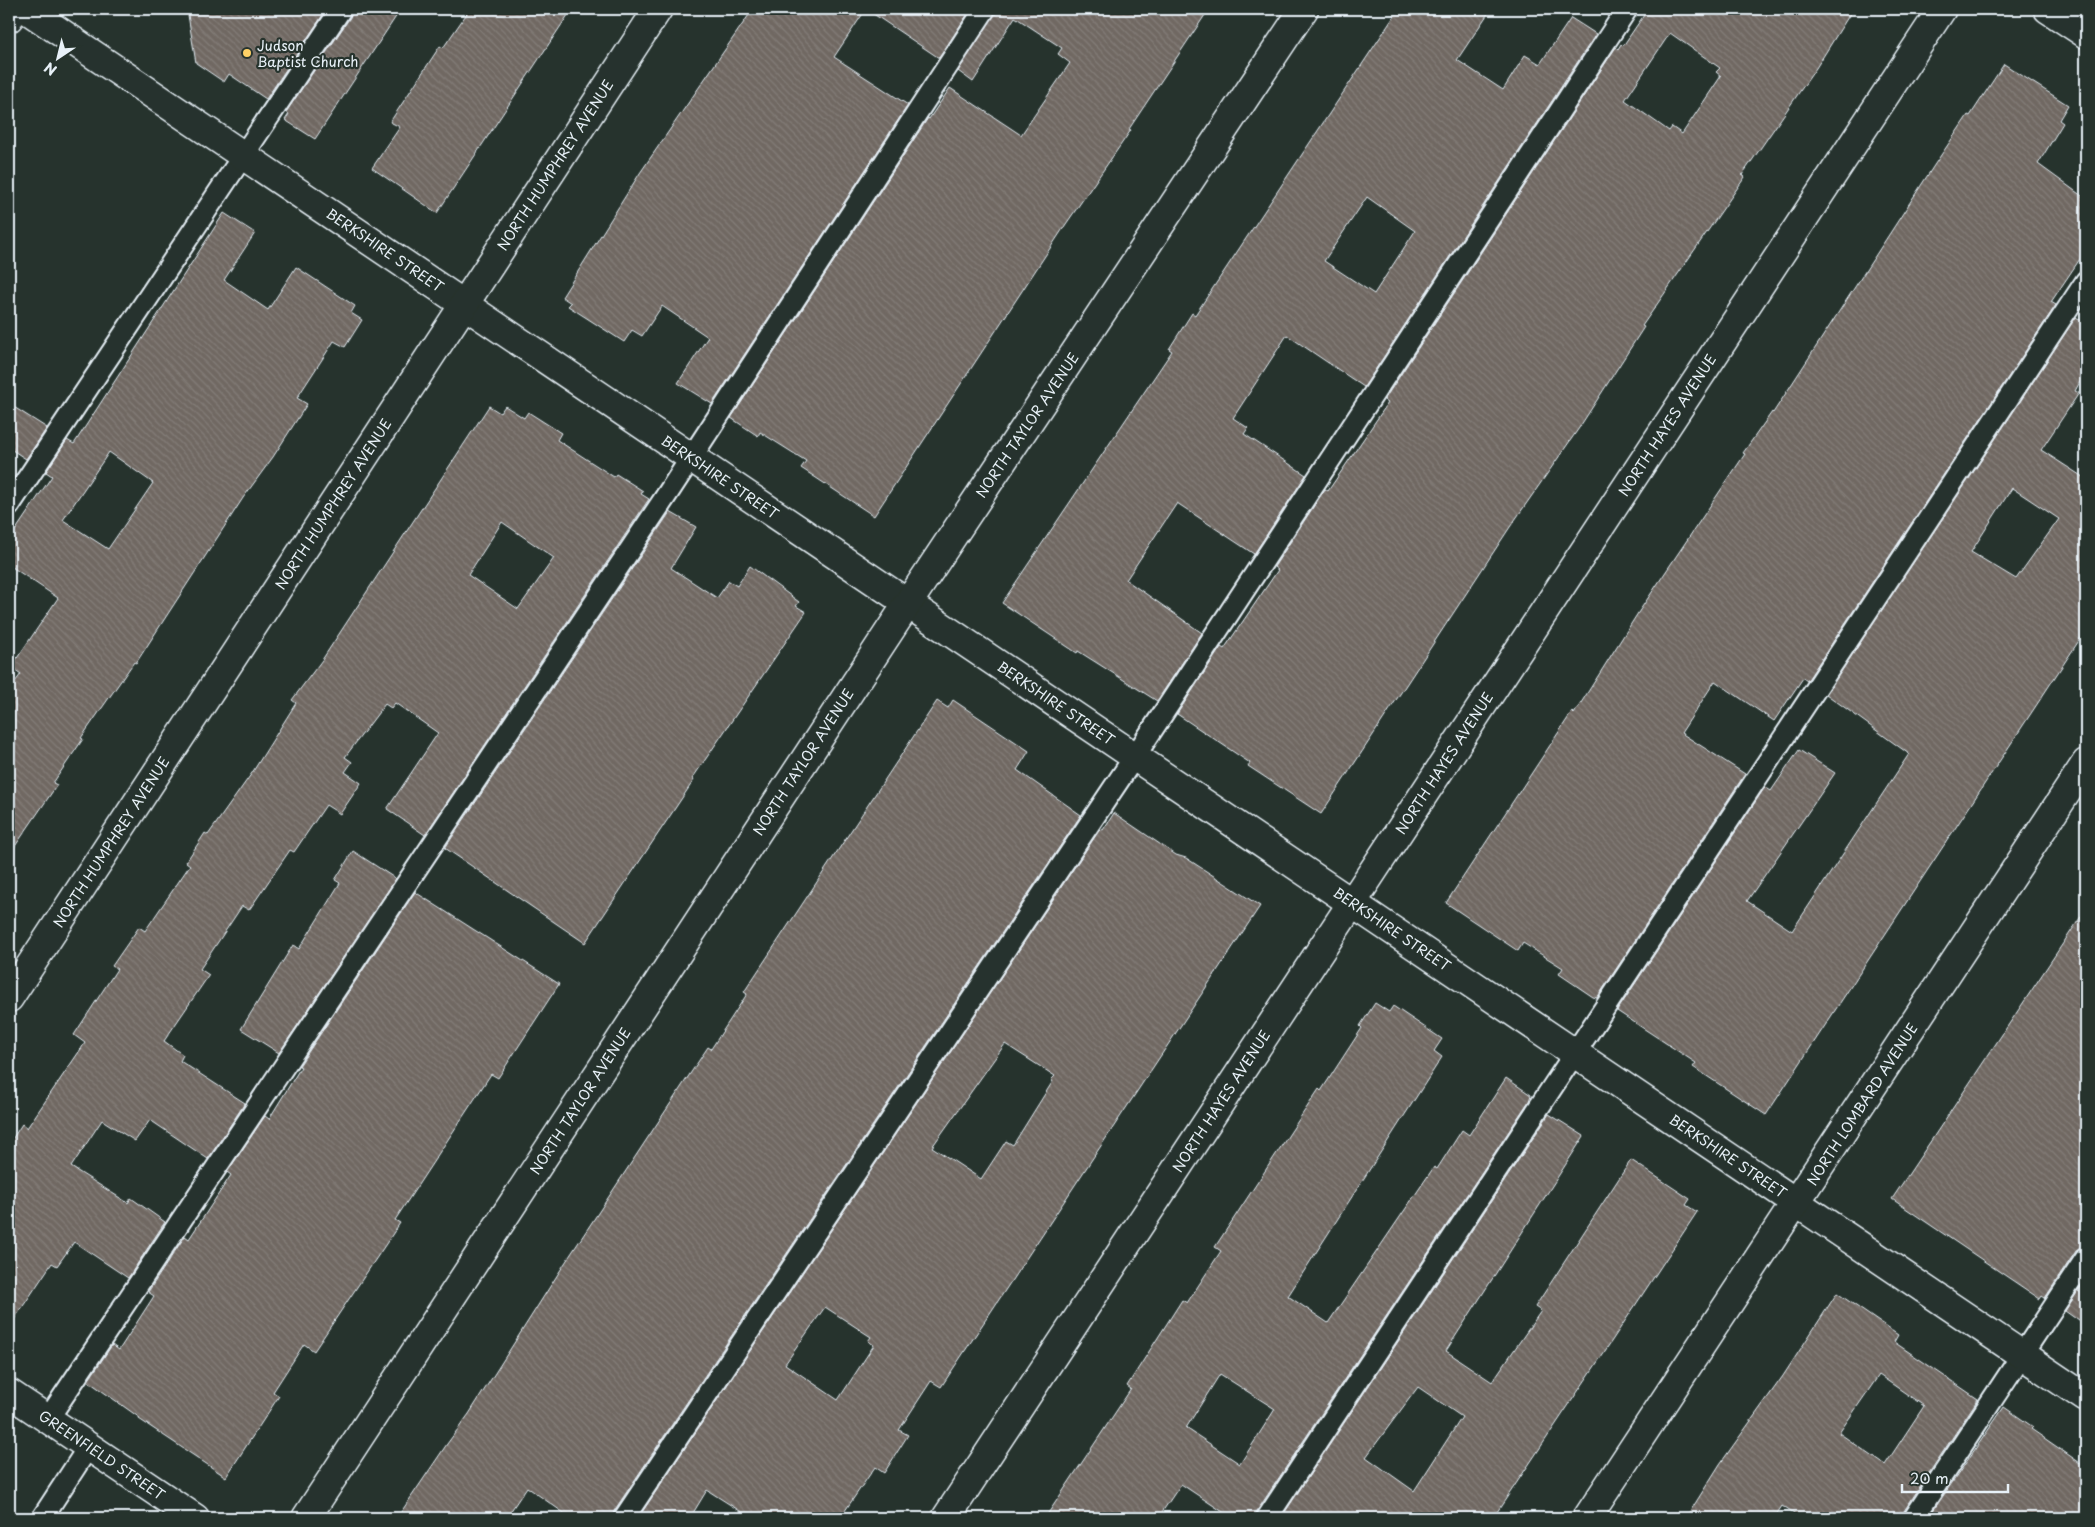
<svg xmlns="http://www.w3.org/2000/svg" width="2095" height="1527" font-family="'Playpen Sans',sans-serif">
<style>
.building{fill:url(#building-back-hatch);stroke:#e8f1f8;fill-rule:evenodd}
.lines{fill:none;stroke-linecap:round;stroke-linejoin:round}
.service-casing{stroke:#e8f1f8;stroke-width:24}
.minor-casing{stroke:#e8f1f8;stroke-width:31}
.tertiary-casing{stroke:#e8f1f8;stroke-width:31}
.service{stroke:#26332d;stroke-width:20}
.minor{stroke:#26332d;stroke-width:28}
.tertiary{stroke:#26332d;stroke-width:28}
.poi-dot{fill:#ffd166;stroke:#26332d;stroke-width:2}
.labels{text-anchor:middle;dominant-baseline:central;stroke-width:4.5;stroke-linejoin:round;paint-order:stroke}
.poi-label{font-size:14px;fill:#e8f1f8;stroke:#26332d;text-anchor:start}
.street-label{font-size:14px;fill:#e8f1f8;stroke:#26332d}
</style>
<defs>
<pattern id="building-back-hatch" width="6" height="6" patternUnits="userSpaceOnUse" patternTransform="scale(1.25)"><rect width="6" height="6" fill="#706862"/><path d="M-1 5l2 2M0 0l6 6M5-1l2 2" fill="none" stroke="#847e79"/></pattern>
</defs>
<rect width="100%" height="100%" fill="#26332d"/>
<filter id="ink" filterUnits="userSpaceOnUse"><feTurbulence type="fractalNoise" baseFrequency=".02" numOctaves="2"/><feDisplacementMap in="SourceGraphic" scale="10" xChannelSelector="R" yChannelSelector="G"/><feConvolveMatrix kernelMatrix="1 2 1 2 8 2 1 2 1" color-interpolation-filters="sRGB"/></filter>
<g filter="url(#ink)">
<g class="building">
<path d="M 187,9 L 327,9 L 266,99 L 229,74 L 224,82 L 196,63 Z"/>
<path d="M 353,9 L 401,9 L 315,139 L 285,120 L 289,114 L 286,112 L 351,16 Z"/>
<path d="M 470,9 L 572,9 L 437,213 L 372,168 L 400,127 L 390,122 L 440,46 L 443,48 Z"/>
<path d="M 753,9 L 971,9 L 939,58 L 866,9 L 834,57 L 908,105 L 712,404 L 678,383 L 708,337 L 662,306 L 642,336 L 632,330 L 624,342 L 568,306 L 571,303 L 562,297 L 640,173 Z"/>
<path d="M 997,9 L 1209,9 L 1129,129 L 1131,130 L 1066,224 L 874,516 L 801,468 L 806,461 L 760,432 L 758,436 L 731,418 L 928,118 L 929,119 L 950,88 L 1021,135 L 1070,63 L 1058,54 L 1062,48 L 1015,17 L 973,82 L 958,71 Z"/>
<path d="M 1399,9 L 1491,9 L 1457,60 L 1503,90 L 1525,55 L 1540,64 L 1571,18 L 1596,34 L 1364,387 L 1287,335 L 1233,418 L 1248,428 L 1244,434 L 1306,475 L 1254,554 L 1177,503 L 1126,580 L 1202,633 L 1157,701 L 1078,651 L 1077,653 L 1002,603 L 1172,351 L 1169,349 L 1192,313 L 1195,315 ZM 1367,197 L 1415,231 L 1374,294 L 1324,261 Z"/>
<path d="M 1639,9 L 1853,9 L 1816,68 L 1742,175 L 1745,177 L 1642,326 L 1644,327 L 1579,428 L 1510,527 L 1321,814 L 1248,766 L 1250,763 L 1177,714 L 1221,647 L 1224,649 L 1278,570 L 1274,567 L 1325,489 L 1328,491 L 1388,403 L 1384,400 L 1616,47 L 1618,49 L 1621,44 L 1623,46 L 1644,15 ZM 1670,33 L 1720,68 L 1716,72 L 1721,76 L 1682,134 L 1672,127 L 1669,131 L 1625,100 Z"/>
<path d="M 2004,64 L 2068,105 L 2059,120 L 2063,123 L 2038,164 L 2086,199 L 2086,250 L 2051,302 L 2056,305 L 1807,681 L 1803,678 L 1774,721 L 1715,681 L 1681,733 L 1745,774 L 1597,998 L 1593,997 L 1559,974 L 1563,968 L 1523,943 L 1518,951 L 1446,903 L 1572,712 L 1574,714 L 1638,613 L 1745,454 L 1743,453 L 1772,412 L 1773,413 L 1935,164 L 1968,115 L 1970,116 Z"/>
<path d="M 224,213 L 255,233 L 224,280 L 268,310 L 296,267 L 355,306 L 351,313 L 362,320 L 345,347 L 334,341 L 297,398 L 307,404 L 273,457 L 243,498 L 136,663 L 134,662 L 81,738 L 83,739 L 53,783 L 57,785 L 9,855 L 9,690 L 21,674 L 11,667 L 58,598 L 9,565 L 9,540 L 52,476 L 46,472 L 67,440 L 74,444 ZM 109,452 L 153,483 L 108,549 L 63,520 Z"/>
<path d="M 2076,317 L 2086,324 L 2086,371 L 2075,391 L 2079,393 L 2041,450 L 2086,479 L 2086,630 L 1766,1115 L 1693,1067 L 1696,1063 L 1617,1011 L 1765,787 L 1771,791 L 1799,750 L 1835,773 L 1747,901 L 1792,931 L 1909,754 L 1826,694 ZM 2012,488 L 2059,519 L 2016,579 L 1971,552 Z"/>
<path d="M 9,404 L 47,428 L 26,459 L 9,448 Z"/>
<path d="M 489,406 L 500,413 L 505,406 L 524,418 L 528,412 L 561,433 L 557,440 L 614,477 L 616,474 L 643,491 L 641,494 L 649,499 L 425,835 L 387,809 L 438,733 L 395,703 L 391,708 L 385,704 L 345,757 L 352,762 L 345,772 L 361,783 L 340,814 L 326,805 L 294,852 L 290,850 L 249,910 L 242,906 L 200,969 L 209,975 L 164,1041 L 183,1055 L 180,1061 L 245,1103 L 208,1159 L 150,1120 L 135,1141 L 102,1120 L 71,1167 L 128,1203 L 131,1198 L 165,1222 L 128,1278 L 74,1242 L 57,1266 L 52,1263 L 9,1327 L 9,1144 L 22,1124 L 27,1128 L 85,1043 L 74,1035 L 117,969 L 112,966 L 139,927 L 145,931 L 190,865 L 186,862 L 205,833 L 208,835 L 252,773 L 296,703 L 292,700 L 322,660 ZM 502,522 L 554,558 L 518,609 L 468,575 Z"/>
<path d="M 670,512 L 696,527 L 671,568 L 717,598 L 729,581 L 737,586 L 750,566 L 799,602 L 796,606 L 806,612 L 692,779 L 694,780 L 585,943 L 445,848 Z"/>
<path d="M 953,700 L 1029,751 L 1017,770 L 1081,815 L 614,1511 L 612,1518 L 571,1518 L 527,1487 L 506,1518 L 397,1518 L 447,1444 L 469,1414 L 565,1263 L 682,1086 L 708,1047 L 711,1049 L 747,994 L 744,992 L 937,701 L 948,708 Z"/>
<path d="M 1114,813 L 1176,855 L 1186,858 L 1260,906 L 941,1387 L 931,1381 L 899,1430 L 908,1435 L 884,1473 L 875,1467 L 840,1518 L 751,1518 L 707,1490 L 690,1518 L 638,1518 L 1100,829 L 1103,830 ZM 1005,1044 L 1055,1076 L 1051,1080 L 1053,1081 L 1013,1145 L 1006,1141 L 981,1179 L 932,1147 ZM 825,1307 L 871,1337 L 868,1341 L 874,1345 L 838,1400 L 785,1364 Z"/>
<path d="M 353,851 L 396,879 L 279,1053 L 241,1029 L 293,945 L 299,949 L 340,883 L 335,880 Z"/>
<path d="M 415,892 L 559,984 L 498,1078 L 491,1074 L 395,1220 L 400,1223 L 314,1351 L 304,1344 L 273,1392 L 279,1396 L 226,1477 L 139,1419 L 140,1418 L 88,1381 L 112,1345 L 119,1350 L 154,1296 L 148,1292 L 185,1236 L 189,1239 L 231,1175 L 227,1172 L 265,1116 L 269,1119 L 301,1067 L 299,1066 Z"/>
<path d="M 2086,909 L 2086,1246 L 2076,1251 L 2045,1298 L 2042,1296 L 2040,1299 L 1892,1199 Z"/>
<path d="M 1375,1003 L 1389,1012 L 1393,1006 L 1442,1039 L 1434,1051 L 1442,1057 L 1288,1296 L 1328,1323 L 1434,1167 L 1437,1169 L 1462,1130 L 1469,1135 L 1506,1078 L 1531,1095 L 1529,1101 L 1257,1511 L 1255,1518 L 1232,1518 L 1181,1484 L 1158,1518 L 1045,1518 L 1131,1389 L 1127,1386 L 1182,1300 L 1187,1303 L 1221,1251 L 1215,1247 L 1319,1089 L 1321,1091 L 1362,1028 L 1360,1026 ZM 1220,1374 L 1275,1409 L 1240,1464 L 1186,1428 Z"/>
<path d="M 1549,1114 L 1584,1136 L 1446,1351 L 1492,1382 L 1541,1311 L 1535,1307 L 1631,1160 L 1690,1199 L 1686,1205 L 1697,1212 L 1613,1339 L 1493,1518 L 1281,1518 ZM 1418,1387 L 1462,1417 L 1414,1491 L 1366,1457 Z"/>
<path d="M 2086,1279 L 2086,1326 L 2065,1311 Z"/>
<path d="M 1837,1293 L 1898,1335 L 1894,1342 L 1978,1399 L 1904,1511 L 1902,1518 L 1800,1518 L 1782,1506 L 1774,1518 L 1686,1518 L 1720,1464 L 1783,1376 ZM 1879,1375 L 1924,1406 L 1885,1465 L 1839,1433 Z"/>
<path d="M 2004,1407 L 2033,1427 L 2031,1429 L 2086,1467 L 2086,1518 L 1928,1518 Z"/>
</g>
<g class="lines">
<defs>
<g id="service">
<path d="M 9,506 L 341,9"/>
<path d="M 48,1419 L 664,499 L 985,9"/>
<path d="M 42,1518 L 89,1446"/>
<path d="M 624,1518 L 1135,756 L 1627,9"/>
<path d="M 1267,1518 L 2086,281"/>
<path d="M 1914,1518 L 2086,1258"/>
</g>
<g id="minor">
<path d="M 26,9 L 2086,1398"/>
<path d="M 9,998 L 658,9"/>
<path d="M 9,1393 L 195,1518"/>
<path d="M 306,1518 L 908,603 L 1304,9"/>
<path d="M 946,1518 L 1942,9"/>
<path d="M 1587,1518 L 2086,763"/>
</g>
<g id="tertiary">
<path d="M 2048,9 L 2086,34"/>
<path d="M 9,18 L 15,9"/>
</g>
</defs>
<use href="#service" class="service-casing"/>
<use href="#minor" class="minor-casing"/>
<use href="#tertiary" class="tertiary-casing"/>
<use href="#service" class="service"/>
<use href="#minor" class="minor"/>
<use href="#tertiary" class="tertiary"/>
</g>
</g>
<circle class="poi-dot" cx="247" cy="53" r="5"/>
<g class="labels">
<g class="poi-label">
<text x="257" y="45">Judson<tspan x="257" dy="16">Baptist Church</tspan></text>
</g>
<g class="street-label">
<text transform="translate(555 165) rotate(-57)">NORTH HUMPHREY AVENUE</text>
<text transform="translate(385 250) rotate(34)">BERKSHIRE STREET</text>
<text transform="translate(1027 425) rotate(-56)">NORTH TAYLOR AVENUE</text>
<text transform="translate(1667 425) rotate(-57)">NORTH HAYES AVENUE</text>
<text transform="translate(720 477) rotate(34)">BERKSHIRE STREET</text>
<text transform="translate(333 504) rotate(-57)">NORTH HUMPHREY AVENUE</text>
<text transform="translate(1056 703) rotate(34)">BERKSHIRE STREET</text>
<text transform="translate(803 762) rotate(-57)">NORTH TAYLOR AVENUE</text>
<text transform="translate(1444 763) rotate(-57)">NORTH HAYES AVENUE</text>
<text transform="translate(111 842) rotate(-57)">NORTH HUMPHREY AVENUE</text>
<text transform="translate(1392 929) rotate(34)">BERKSHIRE STREET</text>
<text transform="translate(580 1101) rotate(-57)">NORTH TAYLOR AVENUE</text>
<text transform="translate(1221 1101) rotate(-57)">NORTH HAYES AVENUE</text>
<text transform="translate(1862 1104) rotate(-57)">NORTH LOMBARD AVENUE</text>
<text transform="translate(1728 1156) rotate(34)">BERKSHIRE STREET</text>
<text transform="translate(102 1455) rotate(34)">GREENFIELD STREET</text>
</g>
</g>
<rect width="2095" height="1527" fill="none" stroke="#26332d" stroke-width="30"/>
<rect x="15" y="15" width="2065" height="1497" fill="none" stroke="#e8f1f8" stroke-width="2" filter="url(#ink)"/>
<g transform="translate(58 58) rotate(215)" stroke="#26332d" stroke-width="4" paint-order="stroke">
<path d="M0-4L9 19L0 12L-9 19Z" fill="#e8f1f8"/>
<text y="-8" font-size="14" font-weight="bold" text-anchor="middle" fill="#e8f1f8">N</text>
</g>
<path d="M1902 1484v8h106v-8" fill="none" stroke="#e8f1f8" stroke-width="2.5"/>
<text x="1910" y="1484" font-size="15" fill="#e8f1f8" stroke="#26332d" stroke-width="4" paint-order="stroke">20 m</text>
</svg>
